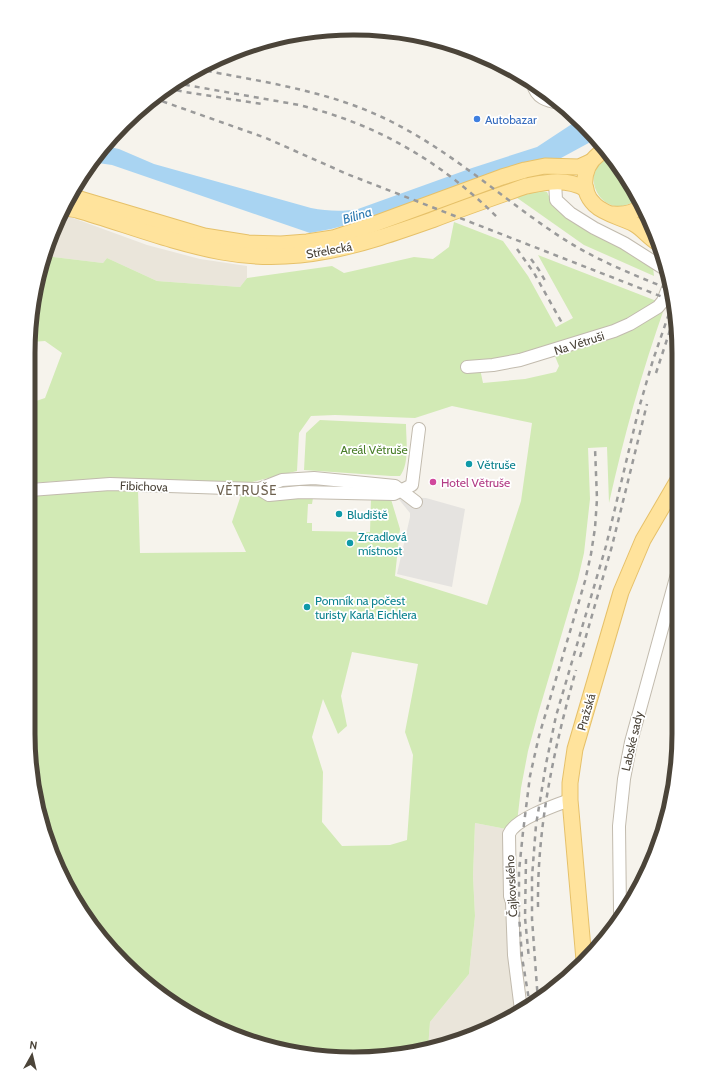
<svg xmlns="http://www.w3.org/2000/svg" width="707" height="1087" font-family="Cabin,sans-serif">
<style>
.residential{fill:#eae5da}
.green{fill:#d2eab5;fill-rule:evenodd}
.parking{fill:#e5e3e0}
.water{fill:#a9d4f2}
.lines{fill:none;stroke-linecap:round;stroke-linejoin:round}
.minor-casing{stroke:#c2bbae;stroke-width:14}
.major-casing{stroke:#e6c16a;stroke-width:17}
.minor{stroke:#fff;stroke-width:12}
.major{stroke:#ffe39c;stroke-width:15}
.rail{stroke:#9a9a9a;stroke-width:2.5;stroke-dasharray:5 5;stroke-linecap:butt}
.shop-dot{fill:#3f7fe0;stroke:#fff;stroke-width:1.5}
.culture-dot{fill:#0f9aa8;stroke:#fff;stroke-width:1.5}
.hotel-dot{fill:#d1479c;stroke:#fff;stroke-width:1.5}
.labels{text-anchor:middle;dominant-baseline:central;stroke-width:3.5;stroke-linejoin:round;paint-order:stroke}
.shop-label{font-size:12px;fill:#366cbe;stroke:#fff;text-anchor:start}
.street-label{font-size:12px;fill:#4b4439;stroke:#fff}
.park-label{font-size:12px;fill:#4a7f2a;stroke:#fff}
.culture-label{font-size:12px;fill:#0d838f;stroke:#fff;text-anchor:start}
.hotel-label{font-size:12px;fill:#b23c85;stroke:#fff;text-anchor:start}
.water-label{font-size:13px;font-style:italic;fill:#2e7ab2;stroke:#fff}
.neighbourhood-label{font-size:13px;letter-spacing:1px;fill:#6e6250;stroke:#fff}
.rim{fill:none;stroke:#4b4439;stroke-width:5}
</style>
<rect width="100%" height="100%" fill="#f6f3ec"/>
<g class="residential">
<path d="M 62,214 L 147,245 L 200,259 L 247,266 L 247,278 L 240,287 L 157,281 L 107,258 L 103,263 L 45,256 L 53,229 Z"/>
<path d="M 475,823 L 516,831 L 514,844 L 516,919 L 524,1009 L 438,1048 L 428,1049 L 430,1022 L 469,974 L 475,916 L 473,876 Z"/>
</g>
<g class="green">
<path d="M 612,156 L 638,198 C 603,228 573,168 612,156 Z"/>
<path d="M 537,190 L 547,192 L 552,203 L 653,267 L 654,276 L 584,245 L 513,195 Z"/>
<path d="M 454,222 L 503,241 L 528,276 L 556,327 L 573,318 L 538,255 L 654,300 L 665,306 C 642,371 624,436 609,503 L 607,447 L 588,448 L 590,499 L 584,553 L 578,579 L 538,714 L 528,751 L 521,788 L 516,831 L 475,823 L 473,876 L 475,916 L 469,974 L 430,1022 L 428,1049 L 332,1058 L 249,1042 L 155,992 L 83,915 L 45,838 L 28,734 L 30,496 L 110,490 L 138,490 L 140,553 L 246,552 L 232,522 L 241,495 L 267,498 L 390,496 L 400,529 L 395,576 L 487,605 L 521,501 L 532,423 L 452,406 L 415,418 L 335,415 L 311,416 L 299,433 L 297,471 L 236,486 L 111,478 L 30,483 L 30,403 L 45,398 L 62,353 L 45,341 L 31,342 L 31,311 L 45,256 L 103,263 L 107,258 L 157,281 L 240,287 L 247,278 L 332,266 L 344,273 L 414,257 L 433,259 L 449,247 ZM 552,349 L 559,366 L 556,372 L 525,379 L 483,383 L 479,364 ZM 313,498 L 371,499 L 370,532 L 312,531 L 312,523 L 307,523 L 308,504 L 312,504 ZM 352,652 L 418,664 L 405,732 L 413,755 L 407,840 L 390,845 L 342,846 L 322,822 L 323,772 L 312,737 L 323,699 L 338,734 L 347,726 L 341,696 Z"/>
<path d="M 320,420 L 406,424 C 406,440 410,463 400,476 L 391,476 L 304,470 L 306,433 Z"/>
</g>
<path class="parking" d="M 397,497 L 426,498 L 465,509 L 452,587 L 397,574 L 410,517 L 410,513 Z"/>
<path class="water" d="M 578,120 L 596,139 L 561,158 L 528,161 L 354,223 L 331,229 L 310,233 L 112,165 L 98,163 L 93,164 L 105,146 L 119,149 L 154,164 L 311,208 C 327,211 342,212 358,209 L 472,168 L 537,147 Z"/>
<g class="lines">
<defs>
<g id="minor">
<path d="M 533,84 C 536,98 547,101 560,103"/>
<path d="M 555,181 L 556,200 L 570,213 L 594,228 L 624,243 L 668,271"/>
<path d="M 467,367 L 493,365 L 520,360 L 614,331 L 630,324 L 658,307 L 663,301 L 670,283"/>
<path d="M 259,489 L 269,495 L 300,492 L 394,494 L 412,485 L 419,429"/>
<path d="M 30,490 L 110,484 L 259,489 L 282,480 L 314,478 L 395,486 L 416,502"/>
<path d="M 620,912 L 619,826 L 624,779 L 631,742 L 677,574"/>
<path d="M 521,1010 L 514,955 L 512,902 L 510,896 L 509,834 C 515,819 556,805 570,800"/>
</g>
<g id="major">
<path d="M 606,150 C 584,160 577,188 595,205 C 604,214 623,218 634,224 C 643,229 649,238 658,243"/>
<path d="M 73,197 L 204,236 L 248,243 L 281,244 L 307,242 L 333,238 L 366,227 L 502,177 L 525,170 L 545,166 L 579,167 L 590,162"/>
<path d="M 66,208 L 77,210 C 125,224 173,243 222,252 C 299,266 361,245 432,220 C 463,208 495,197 526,186 C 548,182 565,178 586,189"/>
<path d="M 613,214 C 625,215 634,213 643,205"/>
<path d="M 584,960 L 570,800 L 570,783 L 575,749 L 621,592 L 643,540 L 678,480"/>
</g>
</defs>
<use href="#minor" class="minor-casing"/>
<use href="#major" class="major-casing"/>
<use href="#minor" class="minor"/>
<use href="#major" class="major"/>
<g class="rail">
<path d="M 370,30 L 486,58"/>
<path d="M 197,69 C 263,82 332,91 392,122 C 454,153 505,201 562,238 C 596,260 634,275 671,290"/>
<path d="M 175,83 L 299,105 C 377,124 442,162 499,219"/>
<path d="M 167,88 L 185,92 L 262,104"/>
<path d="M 153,98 L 266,138 L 347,174 L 673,301"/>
<path d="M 517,249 L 534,273 L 562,323"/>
<path d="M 531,259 L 539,270 L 547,284"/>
<path d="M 656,373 L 675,315"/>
<path d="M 580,657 L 612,546 L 647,404"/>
<path d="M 526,859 L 525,918 L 529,959"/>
<path d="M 538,907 C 537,826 554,748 576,670"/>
<path d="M 538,1001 L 532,919 L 532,877 L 536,825 L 546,764 L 556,716 L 606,546 L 639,408 L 653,360 L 673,302"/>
<path d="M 530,1006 L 522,957 L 519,915 L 519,871 L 523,832 L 530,776 L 539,736 L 585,581 L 591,554 L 595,528 L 597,499 L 595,448"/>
</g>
</g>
<circle class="shop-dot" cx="477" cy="119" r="4"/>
<g class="culture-dot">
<circle cx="469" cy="464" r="4"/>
<circle cx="339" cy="514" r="4"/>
<circle cx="350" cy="543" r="4"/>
<circle cx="307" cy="607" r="4"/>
</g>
<circle class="hotel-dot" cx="433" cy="482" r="4"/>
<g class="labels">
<g class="shop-label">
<text x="485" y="119">Autobazar</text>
</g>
<g class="street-label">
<text transform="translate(329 250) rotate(-10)">Střelecká</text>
<text transform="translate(579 343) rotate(-18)">Na Větruši</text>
<text transform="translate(144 486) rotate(2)">Fibichova</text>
<text transform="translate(586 712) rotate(-74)">Pražská</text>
<text transform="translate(632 741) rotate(-77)">Labské sady</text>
<text transform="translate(511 886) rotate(-93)">Čajkovského</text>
</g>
<g class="park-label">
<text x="374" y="449">Areál Větruše</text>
</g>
<g class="culture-label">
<text x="477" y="464">Větruše</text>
<text x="347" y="514">Bludiště</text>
<text x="358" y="536">Zrcadlová<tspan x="358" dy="14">místnost</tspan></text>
<text x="315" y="600">Pomník na počest<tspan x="315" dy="14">turisty Karla Eichlera</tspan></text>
</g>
<g class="hotel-label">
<text x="441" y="482">Hotel Větruše</text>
</g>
<g class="water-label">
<text transform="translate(357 215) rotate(-17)">Bílina</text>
</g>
<g class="neighbourhood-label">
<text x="247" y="490">VĚTRUŠE</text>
</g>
</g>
<path d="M0 0H707V1087H0ZM353 35H354A318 318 0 0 1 672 353V734A318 318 0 0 1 354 1052H353A318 318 0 0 1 35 734V353A318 318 0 0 1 353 35Z" fill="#fff" fill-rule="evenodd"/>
<path class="rim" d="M353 35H354A318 318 0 0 1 672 353V734A318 318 0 0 1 354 1052H353A318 318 0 0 1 35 734V353A318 318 0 0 1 353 35Z"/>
<g transform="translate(32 1055) rotate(8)" stroke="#ffffff" stroke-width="3" paint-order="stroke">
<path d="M0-3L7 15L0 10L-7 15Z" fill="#4b4439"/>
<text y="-6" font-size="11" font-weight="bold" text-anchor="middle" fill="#4b4439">N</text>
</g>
</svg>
